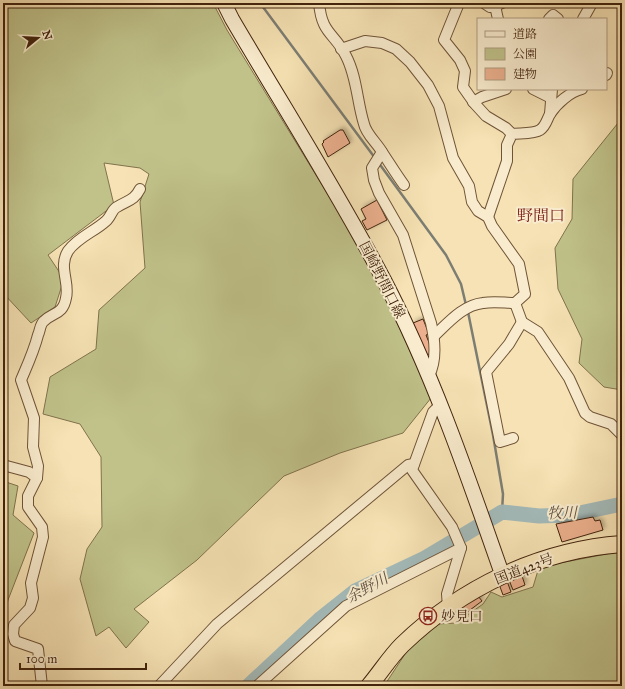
<svg xmlns="http://www.w3.org/2000/svg" width="625" height="689" font-family="'IM FELL Great Primer','Noto Serif JP',serif">
<style>
.green{fill:#c0c28a;stroke:#81724c}
.lines{fill:none;stroke-linecap:round;stroke-linejoin:round}
.stream{stroke:#7c7e74;stroke-width:2.5}
.river{stroke:#a3bab9;stroke-width:15}
.building{fill:#ecb08e;stroke:#42230d;filter:url(#shadow)}
.minor-casing{stroke:#6f5337;stroke-width:12}
.secondary-casing{stroke:#42230d;stroke-width:16}
.trunk-casing{stroke:#42230d;stroke-width:18}
.minor{stroke:#f9ecce;stroke-width:10}
.secondary{stroke:#f9ecce;stroke-width:14}
.trunk{stroke:#f6e2b4;stroke-width:16}
.labels{text-anchor:middle;dominant-baseline:central;stroke-width:4;stroke-linejoin:round;paint-order:stroke}
.street-label{font-size:14px;fill:#42230d;stroke:#f9ecce}
.poi-label{font-size:14px;fill:#42230d;stroke:#f9ecce;text-anchor:start}
.water-label{font-size:15px;font-style:italic;fill:#5f5041;stroke:#f9ecce}
.quarter-label{font-size:16px;fill:#7a1f14;stroke:#f9ecce}
</style>
<defs>
<filter id="shadow"><feDropShadow dx="2.5" dy="-2.5" stdDeviation="2" flood-color="#0004"/></filter>
</defs>
<rect width="100%" height="100%" fill="#f6e2b4"/>
<filter id="stains"><feTurbulence type="fractalNoise" baseFrequency=".005" numOctaves="4"/><feColorMatrix values="0 0 0 0 .2 0 0 0 0 .09 0 0 0 0 .02 0 0 0 .5 -.17"/></filter>
<radialGradient id="worn" r=".72"><stop offset=".6" stop-color="#630" stop-opacity="0"/><stop offset="1" stop-color="#630" stop-opacity=".3"/></radialGradient>
<g class="green">
<path d="M 3,3 L 213,3 L 227,30 L 346,224 L 396,320 L 431,398 L 403,433 L 340,453 L 284,476 L 197,560 L 134,609 L 149,622 L 126,648 L 109,627 L 96,636 L 80,579 L 87,549 L 102,527 L 101,457 L 80,424 L 43,414 L 50,377 L 96,349 L 99,310 L 145,268 L 140,202 L 149,174 L 140,168 L 104,163 L 114,205 L 48,255 L 64,279 L 55,307 L 31,323 L 3,293 Z"/>
<path d="M 622,118 L 622,390 L 604,387 L 579,363 L 582,339 L 558,289 L 555,248 L 572,219 L 573,179 Z"/>
<path d="M 3,481 L 18,486 L 13,515 L 34,533 L 8,600 L 3,620 Z"/>
<path d="M 622,551 L 622,686 L 384,686 L 411,645 L 437,624 L 456,623 L 483,604 L 491,592 L 502,597 L 533,587 L 539,567 Z"/>
</g>
<g class="lines">
<g class="stream">
<path d="M 260,3 L 375,158"/>
<path d="M 378,162 L 446,255 L 461,284 L 466,305"/>
<path d="M 468,312 L 493,435 L 503,494 L 502,512"/>
</g>
<path class="river" d="M 248,686 L 321,618 L 355,591 L 425,558 L 502,512 L 539,516 L 570,515 L 622,504"/>
</g>
<g class="building">
<path d="M 340,130 L 343,130 L 350,143 L 328,157 L 322,144 L 324,142 L 323,141 Z"/>
<path d="M 377,200 L 387,220 L 367,230 L 362,221 L 366,219 L 361,209 Z"/>
<path d="M 423,319 L 429,334 L 426,335 L 430,345 L 431,353 L 427,355 L 413,323 Z"/>
<path d="M 593,517 L 595,521 L 600,520 L 603,530 L 562,542 L 556,524 Z"/>
<path d="M 522,576 L 525,585 L 513,590 L 509,580 Z"/>
<path d="M 507,581 L 511,592 L 503,595 L 499,584 Z"/>
<path d="M 478,596 L 482,601 L 458,619 L 453,613 Z"/>
</g>
<g class="lines">
<defs>
<g id="minor">
<path d="M 319,3 C 322,35 334,32 346,56 C 357,77 357,102 364,124 C 366,134 377,143 382,152 C 390,164 396,174 404,185"/>
<path d="M 459,3 L 444,40 L 460,60 L 465,71 L 463,87 L 475,104 L 486,116 L 506,128 L 512,134"/>
<path d="M 484,3 L 490,7 L 495,6"/>
<path d="M 621,3 L 622,3"/>
<path d="M 498,19 L 495,6 L 502,3"/>
<path d="M 549,19 L 553,15 L 558,19"/>
<path d="M 583,19 L 592,3"/>
<path d="M 341,49 L 365,41 L 382,43 L 396,49 L 410,62 L 428,85 L 439,106 L 453,158 L 469,186 L 472,202 L 478,211 L 488,217 L 492,226 L 519,264 L 525,294 L 515,303 C 505,303 494,301 483,303 C 463,305 448,323 434,336"/>
<path d="M 606,75 L 607,73"/>
<path d="M 533,89 L 551,98"/>
<path d="M 473,102 L 482,97 L 506,89"/>
<path d="M 550,114 L 552,89"/>
<path d="M 382,152 L 372,168 L 374,180 L 379,193 L 403,235 L 431,323 C 435,340 437,360 429,376"/>
<path d="M 488,217 L 507,161 L 507,145 L 512,134 C 520,133 534,134 540,130 C 546,126 547,119 550,114 C 557,103 570,92 582,89"/>
<path d="M 515,303 L 522,322 L 538,332 L 569,378 L 585,413 L 590,417 L 611,424 L 622,435"/>
<path d="M 441,404 L 433,412 L 412,470 L 452,527 L 461,548 L 447,594 L 448,607"/>
<path d="M 513,438 L 500,442 L 486,372 L 509,344 L 522,322"/>
<path d="M 3,465 L 29,472 L 37,478"/>
<path d="M 42,686 L 38,649 L 15,641 L 13,634 L 14,625 L 30,608 L 33,598 L 31,583 L 43,537 L 42,527 L 28,507 L 28,496 L 37,478 L 38,466 L 33,447 L 34,418 L 21,380 C 27,366 34,351 38,335 C 40,331 40,324 44,321 C 53,312 63,315 66,298 C 70,282 58,267 68,251 C 78,237 94,232 106,221 C 111,217 112,209 117,207 C 128,200 134,201 140,189"/>
<path d="M 159,686 L 217,624 L 408,465 L 414,464"/>
<path d="M 257,686 L 346,606 L 461,548"/>
</g>
<path id="secondary" d="M 224,3 L 232,19 C 283,106 337,191 384,280 C 433,374 467,474 502,574"/>
<path id="trunk" d="M 369,686 C 380,673 390,657 402,645 C 461,588 539,550 622,544"/>
</defs>
<use href="#minor" class="minor-casing"/>
<use href="#secondary" class="secondary-casing"/>
<use href="#trunk" class="trunk-casing"/>
<use href="#minor" class="minor"/>
<use href="#secondary" class="secondary"/>
<use href="#trunk" class="trunk"/>
</g>
<defs>
<symbol id="bus-ring" viewBox="-11 -11 22 22"><circle r="9.5" fill="#f9ecce" stroke="#8f2418" stroke-width="1.5"/><path d="M-5-6H5V4H4V6H2V4H-2V6H-4V4H-5ZM-3.5-4V0h7V-4ZM-3.5 1.2v1.5H-2V1.2ZM2 1.2v1.5H3.5V1.2Z" fill="#8f2418"/></symbol>
</defs>
<g fill-rule="evenodd">
<use href="#bus-ring" x="418" y="606" width="20" height="20"/>
</g>
<g class="labels">
<g class="street-label">
<text transform="translate(382 280) rotate(63)">国崎野間口線</text>
<text transform="translate(524 569) rotate(-21)">国道423号</text>
</g>
<g class="poi-label">
<text x="441" y="616">妙見口</text>
</g>
<g class="water-label">
<text transform="translate(562 513) rotate(-2)">牧川</text>
<text transform="translate(367 588) rotate(-29)">余野川</text>
</g>
<g class="quarter-label">
<text x="541" y="215">野間口</text>
</g>
</g>
<rect width="625" height="689" fill="none" stroke="#f6e2b4" stroke-width="16"/>
<rect x="4" y="4" width="617" height="681" fill="none" stroke="#42230d" stroke-width="2"/>
<rect x="8" y="8" width="609" height="673" fill="none" stroke="#42230d"/>
<rect x="477" y="18" width="130" height="72" fill="#f9ecce" stroke="#b09c81"/>
<rect x="485" y="31" width="20" height="6" fill="#f9ecce" stroke="#b09c81"/>
<text x="513" y="38" font-size="12" fill="#42230d">道路</text>
<rect x="485" y="48" width="20" height="12" fill="#c0c28a" stroke="#b09c81"/>
<text x="513" y="58" font-size="12" fill="#42230d">公園</text>
<rect x="485" y="68" width="20" height="12" fill="#ecb08e" stroke="#b09c81"/>
<text x="513" y="78" font-size="12" fill="#42230d">建物</text>
<g transform="translate(38 38) rotate(72)" stroke="#f9ecce" stroke-width="3" paint-order="stroke">
<path d="M0-3L7 15L0 10L-7 15Z" fill="#42230d"/>
<text y="-6" font-size="11" font-weight="bold" text-anchor="middle" fill="#42230d">N</text>
</g>
<path d="M20 663v6h126v-6" fill="none" stroke="#42230d" stroke-width="2"/>
<text x="26" y="663" font-size="12" fill="#42230d" stroke="#f9ecce" stroke-width="3" paint-order="stroke">100 m</text>
<rect width="100%" height="100%" filter="url(#stains)"/>
<rect width="100%" height="100%" fill="url(#worn)"/>
</svg>
